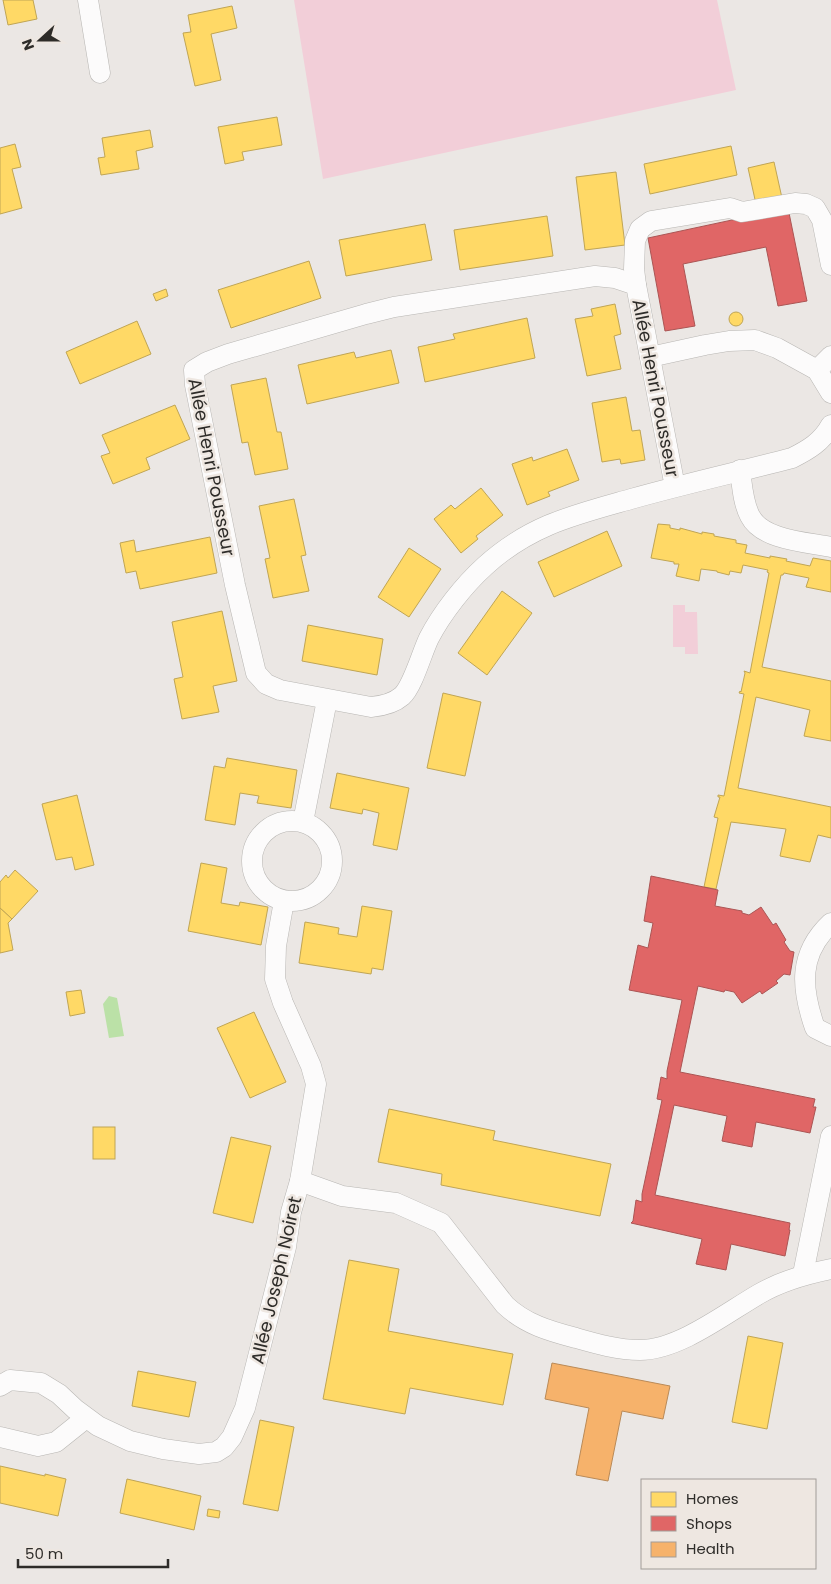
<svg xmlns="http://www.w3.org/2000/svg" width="831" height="1584" font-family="Poppins,sans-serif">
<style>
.green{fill:#f2ced8}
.water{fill:#bbe1a7}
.homes{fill:#ffd966;stroke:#c0a554}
.shops{fill:#e06666;stroke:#ab5554}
.health{fill:#f6b26b;stroke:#ba8a57}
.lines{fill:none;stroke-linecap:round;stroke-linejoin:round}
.street-casing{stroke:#b8b6b3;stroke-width:21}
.street{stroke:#fcfbfb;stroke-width:20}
.labels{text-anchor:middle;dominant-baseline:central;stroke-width:5;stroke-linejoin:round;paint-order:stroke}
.street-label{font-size:18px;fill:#2e2c29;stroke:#eee7e1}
</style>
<rect width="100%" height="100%" fill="#ebe7e4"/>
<g class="green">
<path d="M 294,0 L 717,0 L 736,90 L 323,179 Z"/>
<path d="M 673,605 L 685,605 L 685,612 L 697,612 L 698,654 L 685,654 L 685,647 L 673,647 Z"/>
</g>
<path class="water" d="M 109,996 L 117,998 L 124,1036 L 109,1038 L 103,1004 Z"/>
<g class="homes">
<path d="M 3,0 L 33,0 L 37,19 L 8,25 Z"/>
<path d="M 232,6 L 237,28 L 211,34 L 221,80 L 195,86 L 183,33 L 191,32 L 188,15 Z"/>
<path d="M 277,117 L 282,145 L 242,152 L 244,160 L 225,164 L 218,127 Z"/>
<path d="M 150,130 L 153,147 L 136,151 L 139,169 L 101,175 L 98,158 L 105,157 L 102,138 Z"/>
<path d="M 15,144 L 21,167 L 12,169 L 22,208 L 0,214 L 0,148 Z"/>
<path d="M 731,146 L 737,175 L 650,194 L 644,164 Z"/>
<path d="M 774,162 L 782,198 L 756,204 L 748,168 Z"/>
<path d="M 616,172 L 625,245 L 585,250 L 576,177 Z"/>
<path d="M 547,216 L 553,256 L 460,270 L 454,230 Z"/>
<path d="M 425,224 L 432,260 L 346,276 L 339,240 Z"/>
<path d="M 309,261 L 321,298 L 231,328 L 218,290 Z"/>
<path d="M 166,289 L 168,296 L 156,301 L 153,294 Z"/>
<path d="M 615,304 L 621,334 L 614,336 L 621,369 L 587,376 L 575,319 L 593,316 L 591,309 Z"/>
<circle cx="736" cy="319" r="7"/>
<path d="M 527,318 L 535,358 L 425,382 L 418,347 L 455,339 L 453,334 Z"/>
<path d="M 137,321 L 151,354 L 80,384 L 66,352 Z"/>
<path d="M 391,350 L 399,383 L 307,404 L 298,365 L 354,352 L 356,358 Z"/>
<path d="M 266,378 L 277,432 L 281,432 L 288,469 L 255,475 L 248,442 L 242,443 L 231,385 Z"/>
<path d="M 626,397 L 632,431 L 640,430 L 645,460 L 621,464 L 620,459 L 602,462 L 592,403 Z"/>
<path d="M 175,405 L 190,439 L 146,458 L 150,469 L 113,484 L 101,456 L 110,453 L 102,435 Z"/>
<path d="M 567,449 L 579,480 L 548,492 L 550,496 L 527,505 L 512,464 L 532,457 L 533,461 Z"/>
<path d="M 481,488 L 503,515 L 476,536 L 478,539 L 461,553 L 434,519 L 451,505 L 455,509 Z"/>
<path d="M 294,499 L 306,555 L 301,556 L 309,591 L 273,598 L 265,559 L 270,558 L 259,506 Z"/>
<path d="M 658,524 L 670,525 L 670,528 L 680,530 L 680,528 L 702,534 L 702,532 L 714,534 L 714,536 L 736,540 L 736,543 L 747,545 L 745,553 L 770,558 L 770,556 L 787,559 L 786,561 L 810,566 L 813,558 L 831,561 L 831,592 L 806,587 L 809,578 L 784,573 L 783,575 L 781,575 L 762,667 L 831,681 L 831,741 L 804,736 L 810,710 L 756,697 L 738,788 L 831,807 L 831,838 L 818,835 L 810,862 L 780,856 L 786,829 L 731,822 L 716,889 L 704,887 L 718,818 L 714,817 L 720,797 L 718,797 L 718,795 L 724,796 L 744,694 L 739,693 L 740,691 L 741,692 L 745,673 L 744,671 L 750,673 L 769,573 L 767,572 L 768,570 L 743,565 L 741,573 L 730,571 L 729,575 L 717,572 L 717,571 L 701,569 L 699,581 L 676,576 L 679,564 L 674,564 L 674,562 L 651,558 Z"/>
<path d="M 607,531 L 622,566 L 554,597 L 538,562 Z"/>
<path d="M 210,537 L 217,573 L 140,589 L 136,571 L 126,573 L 120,543 L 134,540 L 136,552 Z"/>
<path d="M 409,548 L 441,569 L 409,617 L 378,597 Z"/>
<path d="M 502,591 L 532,613 L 487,675 L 458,653 Z"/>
<path d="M 222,611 L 237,681 L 213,686 L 219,712 L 182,719 L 174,679 L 183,677 L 172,622 Z"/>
<path d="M 308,625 L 383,639 L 377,675 L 302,661 Z"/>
<path d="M 443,693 L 481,702 L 465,776 L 427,768 Z"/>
<path d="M 227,758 L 297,770 L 291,808 L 257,803 L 259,796 L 240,793 L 235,825 L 205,820 L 214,766 L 225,768 Z"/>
<path d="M 337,773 L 409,788 L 397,850 L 373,845 L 379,813 L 363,809 L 362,814 L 330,808 Z"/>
<path d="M 77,795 L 94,865 L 75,870 L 72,857 L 56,860 L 42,804 Z"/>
<path d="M 201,863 L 227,868 L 221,903 L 239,906 L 240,902 L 268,907 L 261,945 L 188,931 Z"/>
<path d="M 15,870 L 38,891 L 12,919 L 0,908 L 0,882 L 6,875 L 8,878 Z"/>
<path d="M 362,906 L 392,911 L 383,970 L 372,968 L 371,974 L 299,963 L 305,922 L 339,928 L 338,934 L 357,937 Z"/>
<path d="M 0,908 L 12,919 L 8,923 L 13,950 L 0,953 Z"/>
<path d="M 81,990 L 85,1013 L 70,1016 L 66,992 Z"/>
<path d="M 254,1012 L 286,1082 L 250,1098 L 217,1028 Z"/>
<path d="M 389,1109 L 495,1131 L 493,1140 L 611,1164 L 600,1216 L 441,1185 L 442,1174 L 378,1162 Z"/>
<rect x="93" y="1127" width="22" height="32"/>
<path d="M 231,1137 L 271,1146 L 253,1223 L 213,1213 Z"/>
<path d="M 349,1260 L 399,1269 L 388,1331 L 513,1354 L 503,1405 L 410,1388 L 405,1414 L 323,1399 Z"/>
<path d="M 748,1336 L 783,1343 L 767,1429 L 732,1422 Z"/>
<path d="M 138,1371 L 196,1382 L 189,1417 L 132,1406 Z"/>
<path d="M 260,1420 L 294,1427 L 278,1511 L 243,1504 Z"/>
<path d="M 0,1466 L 45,1476 L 45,1474 L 66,1479 L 58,1516 L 0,1503 Z"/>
<path d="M 127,1479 L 201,1496 L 194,1530 L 120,1513 Z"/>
<path d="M 208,1509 L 220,1511 L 219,1518 L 207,1516 Z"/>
</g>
<g class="shops">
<path d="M 788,208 L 807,301 L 778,306 L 766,247 L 683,264 L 695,326 L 665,331 L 648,238 Z"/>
<path d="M 651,876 L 718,890 L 715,906 L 742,911 L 742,913 L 749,915 L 761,907 L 773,925 L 776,923 L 786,940 L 784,942 L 790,951 L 794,952 L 790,975 L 784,974 L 776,981 L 778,983 L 762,994 L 760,991 L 742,1003 L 734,992 L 725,990 L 724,992 L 698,986 L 680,1072 L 815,1099 L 813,1107 L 816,1107 L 810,1133 L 756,1122 L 752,1147 L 722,1141 L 727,1116 L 674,1105 L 655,1195 L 790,1223 L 789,1230 L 790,1230 L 785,1256 L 731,1244 L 726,1270 L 696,1264 L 702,1239 L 631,1223 L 633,1221 L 636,1200 L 642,1202 L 642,1194 L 662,1100 L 657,1099 L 661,1077 L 667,1079 L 667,1071 L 682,1000 L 629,990 L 638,945 L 648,948 L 653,923 L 644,921 Z"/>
</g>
<path class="health" d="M 552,1363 L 670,1386 L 663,1419 L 622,1411 L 608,1481 L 576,1475 L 589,1408 L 545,1399 Z"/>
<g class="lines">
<defs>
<g id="street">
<path d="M 88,0 L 100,73"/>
<path d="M 636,285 L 634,269 L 635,241 L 640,229 L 651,221 L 730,208 L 742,212 L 795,203 L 806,204 L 815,208 L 822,220 L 831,265"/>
<path d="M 650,357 L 705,345 L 729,341 L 755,340 L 777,348 L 817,370 L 831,393"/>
<path d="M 817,370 L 831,356"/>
<path d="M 740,470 C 742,485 743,503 750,516 C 762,540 806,542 831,547"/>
<path d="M 675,487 L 636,285 L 615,278 L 595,276 L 394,307 L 366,314 L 228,354 L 207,362 L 194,370 L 195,385 L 235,585 L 256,673 L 266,684 L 280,690 L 371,707 C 382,706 394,703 402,696 C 413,686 422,652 429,638 C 442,613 464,585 485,566 C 530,525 574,515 631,499 C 684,484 738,472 792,458 C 808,450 822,442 831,425"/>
<circle cx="292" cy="861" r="40"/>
<path d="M 303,822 L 327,700"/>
<path d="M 831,923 C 798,954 801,988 815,1028 L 831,1036"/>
<path d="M 300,1181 L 342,1196 L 396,1203 L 441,1223 L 505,1305 C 525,1324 549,1331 576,1338 C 597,1344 618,1350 640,1350 C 679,1350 726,1313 759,1294 C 781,1281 806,1274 831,1269"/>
<path d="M 803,1274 L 831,1136"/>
<path d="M 0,1386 L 10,1380 L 41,1383 L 59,1394 L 75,1409 L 98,1426 L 130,1441 L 163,1449 L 199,1454 L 216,1452 L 224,1447 L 232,1437 L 245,1408 L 286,1247 L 291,1212 L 300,1181 L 316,1084 L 311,1066 L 283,1003 L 275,979 L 276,946 L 284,901"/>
<path d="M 0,1437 L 38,1446 L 56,1442 L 86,1418"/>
</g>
</defs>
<use href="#street" class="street-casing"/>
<use href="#street" class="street"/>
</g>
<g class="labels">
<g class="street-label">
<text transform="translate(656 388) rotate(79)">Allée Henri Pousseur</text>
<text transform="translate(212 467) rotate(79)">Allée Henri Pousseur</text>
<text transform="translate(276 1280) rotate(-77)">Allée Joseph Noiret</text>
</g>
</g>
<rect x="641" y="1479" width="175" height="90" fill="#eee7e1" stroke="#a19c97"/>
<rect x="651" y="1492" width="25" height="15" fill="#ffd966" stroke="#a19c97"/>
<text x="686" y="1504" font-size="15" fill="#2e2c29">Homes</text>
<rect x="651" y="1516" width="25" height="15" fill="#e06666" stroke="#a19c97"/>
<text x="686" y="1529" font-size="15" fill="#2e2c29">Shops</text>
<rect x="651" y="1542" width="25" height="15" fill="#f6b26b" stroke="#a19c97"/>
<text x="686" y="1554" font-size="15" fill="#2e2c29">Health</text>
<g transform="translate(40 40) rotate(249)" stroke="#eee7e1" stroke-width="4" paint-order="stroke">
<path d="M0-4L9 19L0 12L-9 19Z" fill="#2e2c29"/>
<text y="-8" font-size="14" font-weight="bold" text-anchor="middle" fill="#2e2c29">N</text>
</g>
<path d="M18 1559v8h150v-8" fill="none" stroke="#2e2c29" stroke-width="2.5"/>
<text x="25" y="1559" font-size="15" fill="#2e2c29" stroke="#eee7e1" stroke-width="4" paint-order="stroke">50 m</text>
</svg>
